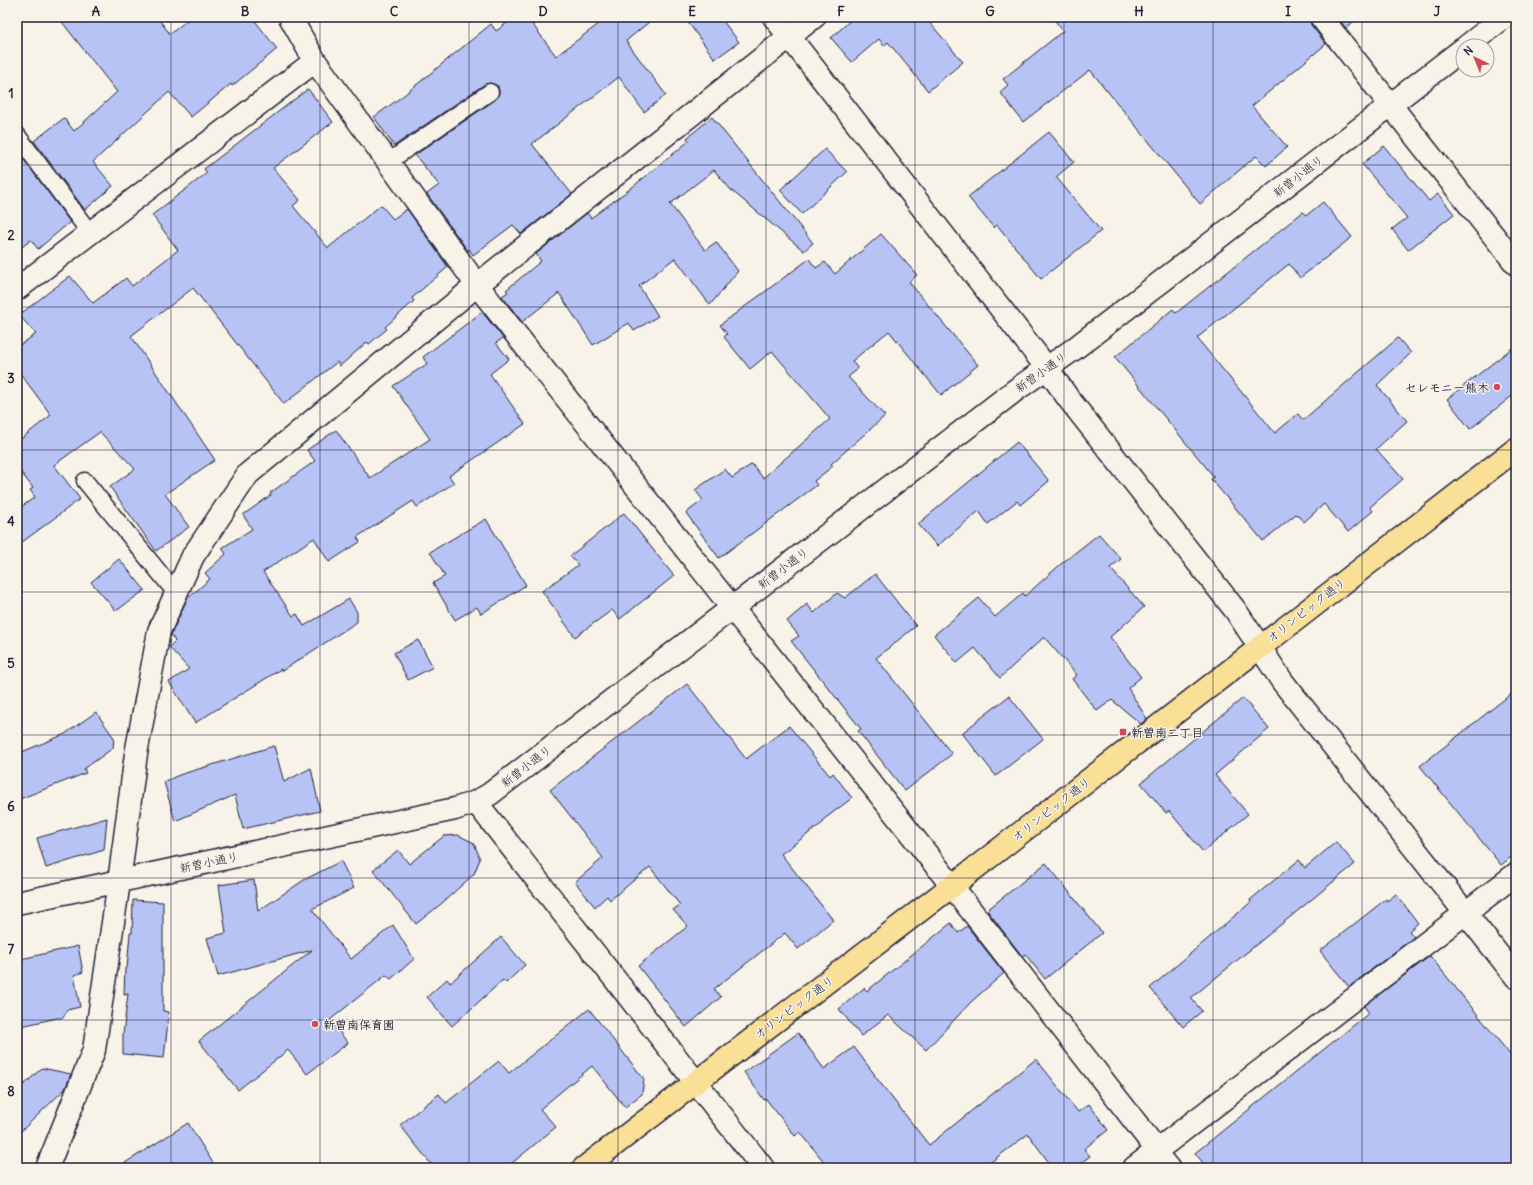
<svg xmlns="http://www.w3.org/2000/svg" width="1533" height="1185" font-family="Delius,'Klee One',sans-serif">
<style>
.building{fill:#b6c3f4;stroke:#22223b}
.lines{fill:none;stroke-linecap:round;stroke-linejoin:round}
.service-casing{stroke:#22223b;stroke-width:19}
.minor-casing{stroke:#22223b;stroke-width:25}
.tertiary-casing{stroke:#22223b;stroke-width:25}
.primary-casing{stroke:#22223b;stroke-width:25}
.service{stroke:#f7f3e8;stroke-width:16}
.minor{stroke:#f7f3e8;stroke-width:22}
.tertiary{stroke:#f7f3e8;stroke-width:22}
.primary{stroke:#fadf96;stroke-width:22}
.grid{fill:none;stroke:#22223b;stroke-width:1;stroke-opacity:0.55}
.poi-dot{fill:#d1495b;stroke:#f7f3e8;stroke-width:1.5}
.labels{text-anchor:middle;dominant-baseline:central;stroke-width:3;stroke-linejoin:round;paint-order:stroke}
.street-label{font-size:12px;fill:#22223b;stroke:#f7f3e8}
.poi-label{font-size:12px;font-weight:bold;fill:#22223b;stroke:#f7f3e8;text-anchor:start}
.neatline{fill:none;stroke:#22223b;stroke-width:1.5}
.grid-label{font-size:13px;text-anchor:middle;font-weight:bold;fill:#22223b}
</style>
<rect width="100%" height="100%" fill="#f7f3e8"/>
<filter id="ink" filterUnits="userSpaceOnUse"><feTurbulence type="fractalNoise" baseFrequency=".025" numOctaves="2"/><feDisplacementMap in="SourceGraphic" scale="8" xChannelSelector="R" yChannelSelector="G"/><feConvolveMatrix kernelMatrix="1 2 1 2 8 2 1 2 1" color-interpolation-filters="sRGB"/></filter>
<g filter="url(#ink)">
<g class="building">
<path d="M 58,17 L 157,17 L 170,34 L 191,17 L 252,17 L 277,49 L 232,86 L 231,84 L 191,117 L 169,92 L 93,162 L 113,186 L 85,210 L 34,141 L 64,118 L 74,131 L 117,92 Z"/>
<path d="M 515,17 L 527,17 L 556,56 L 608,17 L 655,17 L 626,41 L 666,95 L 644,112 L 619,77 L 532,144 L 572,194 L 521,234 L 513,225 L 473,255 L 469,249 L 468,251 L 427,194 L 439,185 L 415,155 L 495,100 L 498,96 L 499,92 L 498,86 L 490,83 L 485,84 L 394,146 L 374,117 L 404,95 L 491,24 L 496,31 Z"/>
<path d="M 684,17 L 720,17 L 739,42 L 715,59 Z"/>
<path d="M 854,17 L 925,17 L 963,62 L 928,91 L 888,42 L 884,46 L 879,39 L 852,62 L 831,38 Z"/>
<path d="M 1052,17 L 1309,17 L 1311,25 L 1326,44 L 1252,106 L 1287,147 L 1266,166 L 1256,156 L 1200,204 L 1090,70 L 1023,122 L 1000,92 L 1008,85 L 1003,79 L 1063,31 Z"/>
<path d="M 1337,17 L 1359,17 L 1346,28 Z"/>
<path d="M 308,89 L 333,122 L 273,168 L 300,200 L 293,206 L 328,248 L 381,205 L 393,219 L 407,209 L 448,267 L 412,298 L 414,301 L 385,327 L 387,329 L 369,344 L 367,342 L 340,366 L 337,362 L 284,404 L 193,288 L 131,336 L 215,460 L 165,494 L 189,527 L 156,551 L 110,487 L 135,469 L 100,432 L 54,465 L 80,499 L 17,546 L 17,510 L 35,497 L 30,490 L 33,488 L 17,467 L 17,442 L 51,415 L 17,369 L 17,347 L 36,334 L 19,315 L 70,276 L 93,303 L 126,278 L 132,286 L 178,250 L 152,215 L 207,173 L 204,169 Z"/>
<path d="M 712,117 L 813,243 L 804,251 L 731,190 L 714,170 L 670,204 L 705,250 L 716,242 L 738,271 L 710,305 L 675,258 L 639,286 L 658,316 L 634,331 L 629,323 L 593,345 L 559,293 L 522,322 L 502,296 L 508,292 L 506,290 L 541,261 L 536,254 L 587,213 L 591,218 L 630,189 L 689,141 L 687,138 Z"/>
<path d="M 1049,132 L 1074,162 L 1056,177 L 1101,231 L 1041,279 L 997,225 L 994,228 L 968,197 Z"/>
<path d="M 1384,146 L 1429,201 L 1438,194 L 1454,214 L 1408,250 L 1392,229 L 1407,218 L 1362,164 Z"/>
<path d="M 825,149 L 847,172 L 802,214 L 780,190 Z"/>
<path d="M 19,153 L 70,222 L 38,249 L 31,240 L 17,251 L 17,154 Z"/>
<path d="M 1323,202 L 1352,237 L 1300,278 L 1289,264 L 1197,338 L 1275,433 L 1298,414 L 1303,420 L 1398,338 L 1411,353 L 1377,385 L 1407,421 L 1376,449 L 1403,479 L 1370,507 L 1373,511 L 1348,532 L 1324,504 L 1304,522 L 1296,514 L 1263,541 L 1211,479 L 1214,477 L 1115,357 L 1173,309 L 1176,313 L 1303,212 L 1307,215 Z"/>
<path d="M 881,234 L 917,275 L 909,282 L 978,365 L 941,395 L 889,331 L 852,361 L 858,369 L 848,377 L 885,416 L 831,464 L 833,466 L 814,481 L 817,485 L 719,558 L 686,513 L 703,500 L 695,490 L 725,469 L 732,478 L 752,464 L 763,478 L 830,419 L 772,351 L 750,369 L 724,337 L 727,334 L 720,325 L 809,259 L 816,268 L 825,262 L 835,274 Z"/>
<path d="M 482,312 L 503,338 L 496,343 L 509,359 L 490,374 L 525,424 L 449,476 L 454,483 L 417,507 L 413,501 L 357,537 L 360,542 L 329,562 L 314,538 L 263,572 L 293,616 L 297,614 L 304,626 L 349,599 L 357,612 L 357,622 L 282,671 L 281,669 L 195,723 L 169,682 L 189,669 L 169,647 L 175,641 L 171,635 L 187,599 L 210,579 L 205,573 L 226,554 L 222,548 L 252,529 L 243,515 L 271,495 L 270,493 L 315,461 L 307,450 L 336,430 L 370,478 L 430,439 L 393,386 L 427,364 L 423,357 Z"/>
<path d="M 1516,345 L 1516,393 L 1470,429 L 1447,399 Z"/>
<path d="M 1017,442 L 1049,481 L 1020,505 L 1017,501 L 988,524 L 979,511 L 937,546 L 918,524 Z"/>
<path d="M 624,513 L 674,576 L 620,619 L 612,610 L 575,637 L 542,591 L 578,565 L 570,556 Z"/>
<path d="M 486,519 L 526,585 L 481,614 L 477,607 L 455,620 L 433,583 L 445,576 L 430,552 Z"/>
<path d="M 1099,534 L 1121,559 L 1110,568 L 1144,607 L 1110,637 L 1141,677 L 1128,688 L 1147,719 L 1141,724 L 1112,700 L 1097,711 L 1072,679 L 1077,675 L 1044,637 L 1000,678 L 975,648 L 957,663 L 934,635 L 979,598 L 995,617 L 1023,593 L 1025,596 L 1062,563 Z"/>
<path d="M 119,559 L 145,590 L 116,611 L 91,582 Z"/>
<path d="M 875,574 L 916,626 L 876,658 L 952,754 L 905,791 L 858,731 L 861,729 L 791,641 L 799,636 L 787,621 L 807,604 L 814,613 L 837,593 L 845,598 Z"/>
<path d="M 418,640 L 433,667 L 408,680 L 394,653 Z"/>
<path d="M 687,684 L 746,759 L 789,726 L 830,776 L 833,773 L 852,798 L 823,820 L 824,822 L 781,854 L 833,920 L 798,949 L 785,933 L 714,989 L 721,997 L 686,1027 L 638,966 L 688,926 L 673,910 L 680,905 L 650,867 L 610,900 L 607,896 L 595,907 L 575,882 L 603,858 L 550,790 Z"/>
<path d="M 1516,690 L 1516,853 L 1501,865 L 1420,766 Z"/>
<path d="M 1009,696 L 1043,739 L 996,776 L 962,733 Z"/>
<path d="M 1243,698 L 1269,729 L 1215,775 L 1248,814 L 1203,852 L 1169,811 L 1166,813 L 1141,783 Z"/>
<path d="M 96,712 L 114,738 L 113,748 L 84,769 L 86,773 L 17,800 L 17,754 L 65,734 Z"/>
<path d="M 274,746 L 284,782 L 311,768 L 320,811 L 243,829 L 235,795 L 175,821 L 164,782 L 179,775 Z"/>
<path d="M 107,818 L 104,850 L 46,868 L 37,838 Z"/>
<path d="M 458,835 L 474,843 L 480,859 L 474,874 L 441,904 L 416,924 L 373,870 L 398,850 L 409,864 L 444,836 Z"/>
<path d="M 1336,842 L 1355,864 L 1191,998 L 1202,1011 L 1183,1027 L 1150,988 L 1251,902 L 1250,900 L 1299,860 L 1305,868 Z"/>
<path d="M 341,861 L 354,888 L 312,909 L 351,959 L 393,925 L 414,959 L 391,979 L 386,975 L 330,1020 L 348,1043 L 307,1074 L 288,1050 L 238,1090 L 199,1041 L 312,950 L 218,976 L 207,938 L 226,933 L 219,885 L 254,880 L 258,911 L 304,880 Z"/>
<path d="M 1046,863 L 1102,933 L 1045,979 L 1025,954 L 1022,956 L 987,910 Z"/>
<path d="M 1396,894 L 1418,923 L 1409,931 L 1414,937 L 1349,987 L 1320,951 L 1386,899 L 1387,901 Z"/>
<path d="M 133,900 L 163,902 L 163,1011 L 169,1012 L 164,1058 L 123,1054 L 123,1034 L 128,994 L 124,995 L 125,968 L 127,968 L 130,933 L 132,933 Z"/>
<path d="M 951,923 L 958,933 L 967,926 L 1004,973 L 971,1002 L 926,1050 L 888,1015 L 861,1036 L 839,1009 L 864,988 L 867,991 Z"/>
<path d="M 501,937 L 525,965 L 506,983 L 503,980 L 452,1026 L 427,997 L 447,979 L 450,983 Z"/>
<path d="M 78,946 L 83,972 L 74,975 L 80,1007 L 67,1010 L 63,1018 L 57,1018 L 17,1027 L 17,960 Z"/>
<path d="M 1430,956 L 1516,1062 L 1516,1168 L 1207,1168 L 1195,1153 L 1369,1013 L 1364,1006 Z"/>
<path d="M 589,1009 L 644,1079 L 642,1094 L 625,1107 L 592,1066 L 540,1109 L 556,1127 L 506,1168 L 434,1168 L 400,1125 L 439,1094 L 446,1103 L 499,1061 L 509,1073 Z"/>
<path d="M 798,1033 L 824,1069 L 854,1047 L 875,1075 L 874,1075 L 929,1145 L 1036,1059 L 1078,1112 L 1089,1104 L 1108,1130 L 1084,1149 L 1090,1156 L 1074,1168 L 1053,1168 L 1028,1134 L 983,1168 L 829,1168 L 800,1132 L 795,1136 L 766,1099 L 764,1100 L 744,1072 Z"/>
<path d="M 42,1068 L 71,1074 L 65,1089 L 17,1135 L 17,1091 Z"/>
<path d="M 188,1123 L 216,1168 L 117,1168 Z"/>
</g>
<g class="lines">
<defs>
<g id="service">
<path d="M 17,135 L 90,233"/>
<path d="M 388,162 L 490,92"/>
<path d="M 85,481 L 176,593"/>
<path d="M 1157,1150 L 1172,1168"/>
</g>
<g id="minor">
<path d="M 290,17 L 315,61 L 477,285 L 952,886 L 1157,1150"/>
<path d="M 1321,17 L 1516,264"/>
<path d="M 17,289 L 315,61"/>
<path d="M 47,1168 L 94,1050 L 119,882 L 136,754 L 159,631 L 193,556 L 248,474 L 477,285 L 814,17"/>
<path d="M 1134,1168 L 1516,874"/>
</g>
<g id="tertiary">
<path d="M 774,17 L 1047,368 L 1068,398 L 1236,611 L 1282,681 L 1516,977"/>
<path d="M 1467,46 L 1504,17"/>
<path d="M 476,802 L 763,1168"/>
<path d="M 17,903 L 455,809 L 476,802 L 490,794 L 1017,389 L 1074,349 L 1463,49"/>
</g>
<path id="primary" d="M 584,1168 L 952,886 L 1516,449"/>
</defs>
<use href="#service" class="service-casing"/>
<use href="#minor" class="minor-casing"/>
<use href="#tertiary" class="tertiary-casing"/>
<use href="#primary" class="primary-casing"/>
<use href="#service" class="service"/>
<use href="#minor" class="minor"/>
<use href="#tertiary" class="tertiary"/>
<use href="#primary" class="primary"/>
</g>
</g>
<path class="grid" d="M 171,17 L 171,1168M 320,17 L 320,1168M 469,17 L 469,1168M 618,17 L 618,1168M 766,17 L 766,1168M 915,17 L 915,1168M 1064,17 L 1064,1168M 1213,17 L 1213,1168M 1362,17 L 1362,1168M 17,165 L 1516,165M 17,307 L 1516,307M 17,450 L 1516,450M 17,592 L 1516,592M 17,735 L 1516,735M 17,878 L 1516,878M 17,1020 L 1516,1020"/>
<g class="poi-dot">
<circle cx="1497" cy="387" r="4"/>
<rect x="1119" y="728" width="8" height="8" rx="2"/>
<circle cx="315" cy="1024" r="4"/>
</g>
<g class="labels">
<g class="street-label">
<text transform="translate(1298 176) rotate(-38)">新曽小通り</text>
<text transform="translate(1041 372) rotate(-35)">新曽小通り</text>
<text transform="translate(783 568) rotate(-37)">新曽小通り</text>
<text transform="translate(1306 610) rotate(-38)">オリンピック通り</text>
<text transform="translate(526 766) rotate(-38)">新曽小通り</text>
<text transform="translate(1051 809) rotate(-38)">オリンピック通り</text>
<text transform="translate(209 862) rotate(-12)">新曽小通り</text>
<text transform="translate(794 1007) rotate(-37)">オリンピック通り</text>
</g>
<g class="poi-label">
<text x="1489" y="387" text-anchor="end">セレモニー熊木</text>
<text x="1131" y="732">新曽南二丁目</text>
<text x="323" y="1024">新曽南保育園</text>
</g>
</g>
<rect width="1533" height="1185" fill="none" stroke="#f7f3e8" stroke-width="44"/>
<g transform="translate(1475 58) rotate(317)"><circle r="19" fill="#f7f3e8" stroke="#a29fa3"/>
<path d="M0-3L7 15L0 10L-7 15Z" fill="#d1495b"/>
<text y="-6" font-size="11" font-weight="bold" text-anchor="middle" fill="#22223b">N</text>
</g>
<rect x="22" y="22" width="1489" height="1141" class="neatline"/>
<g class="grid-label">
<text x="96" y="16">A</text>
<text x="245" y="16">B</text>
<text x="394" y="16">C</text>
<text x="543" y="16">D</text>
<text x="692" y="16">E</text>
<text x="841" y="16">F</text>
<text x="990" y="16">G</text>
<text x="1139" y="16">H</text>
<text x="1288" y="16">I</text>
<text x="1437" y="16">J</text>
<text x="11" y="98">1</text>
<text x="11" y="240">2</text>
<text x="11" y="383">3</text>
<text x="11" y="526">4</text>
<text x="11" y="668">5</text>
<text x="11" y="811">6</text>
<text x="11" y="954">7</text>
<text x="11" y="1096">8</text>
</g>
</svg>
